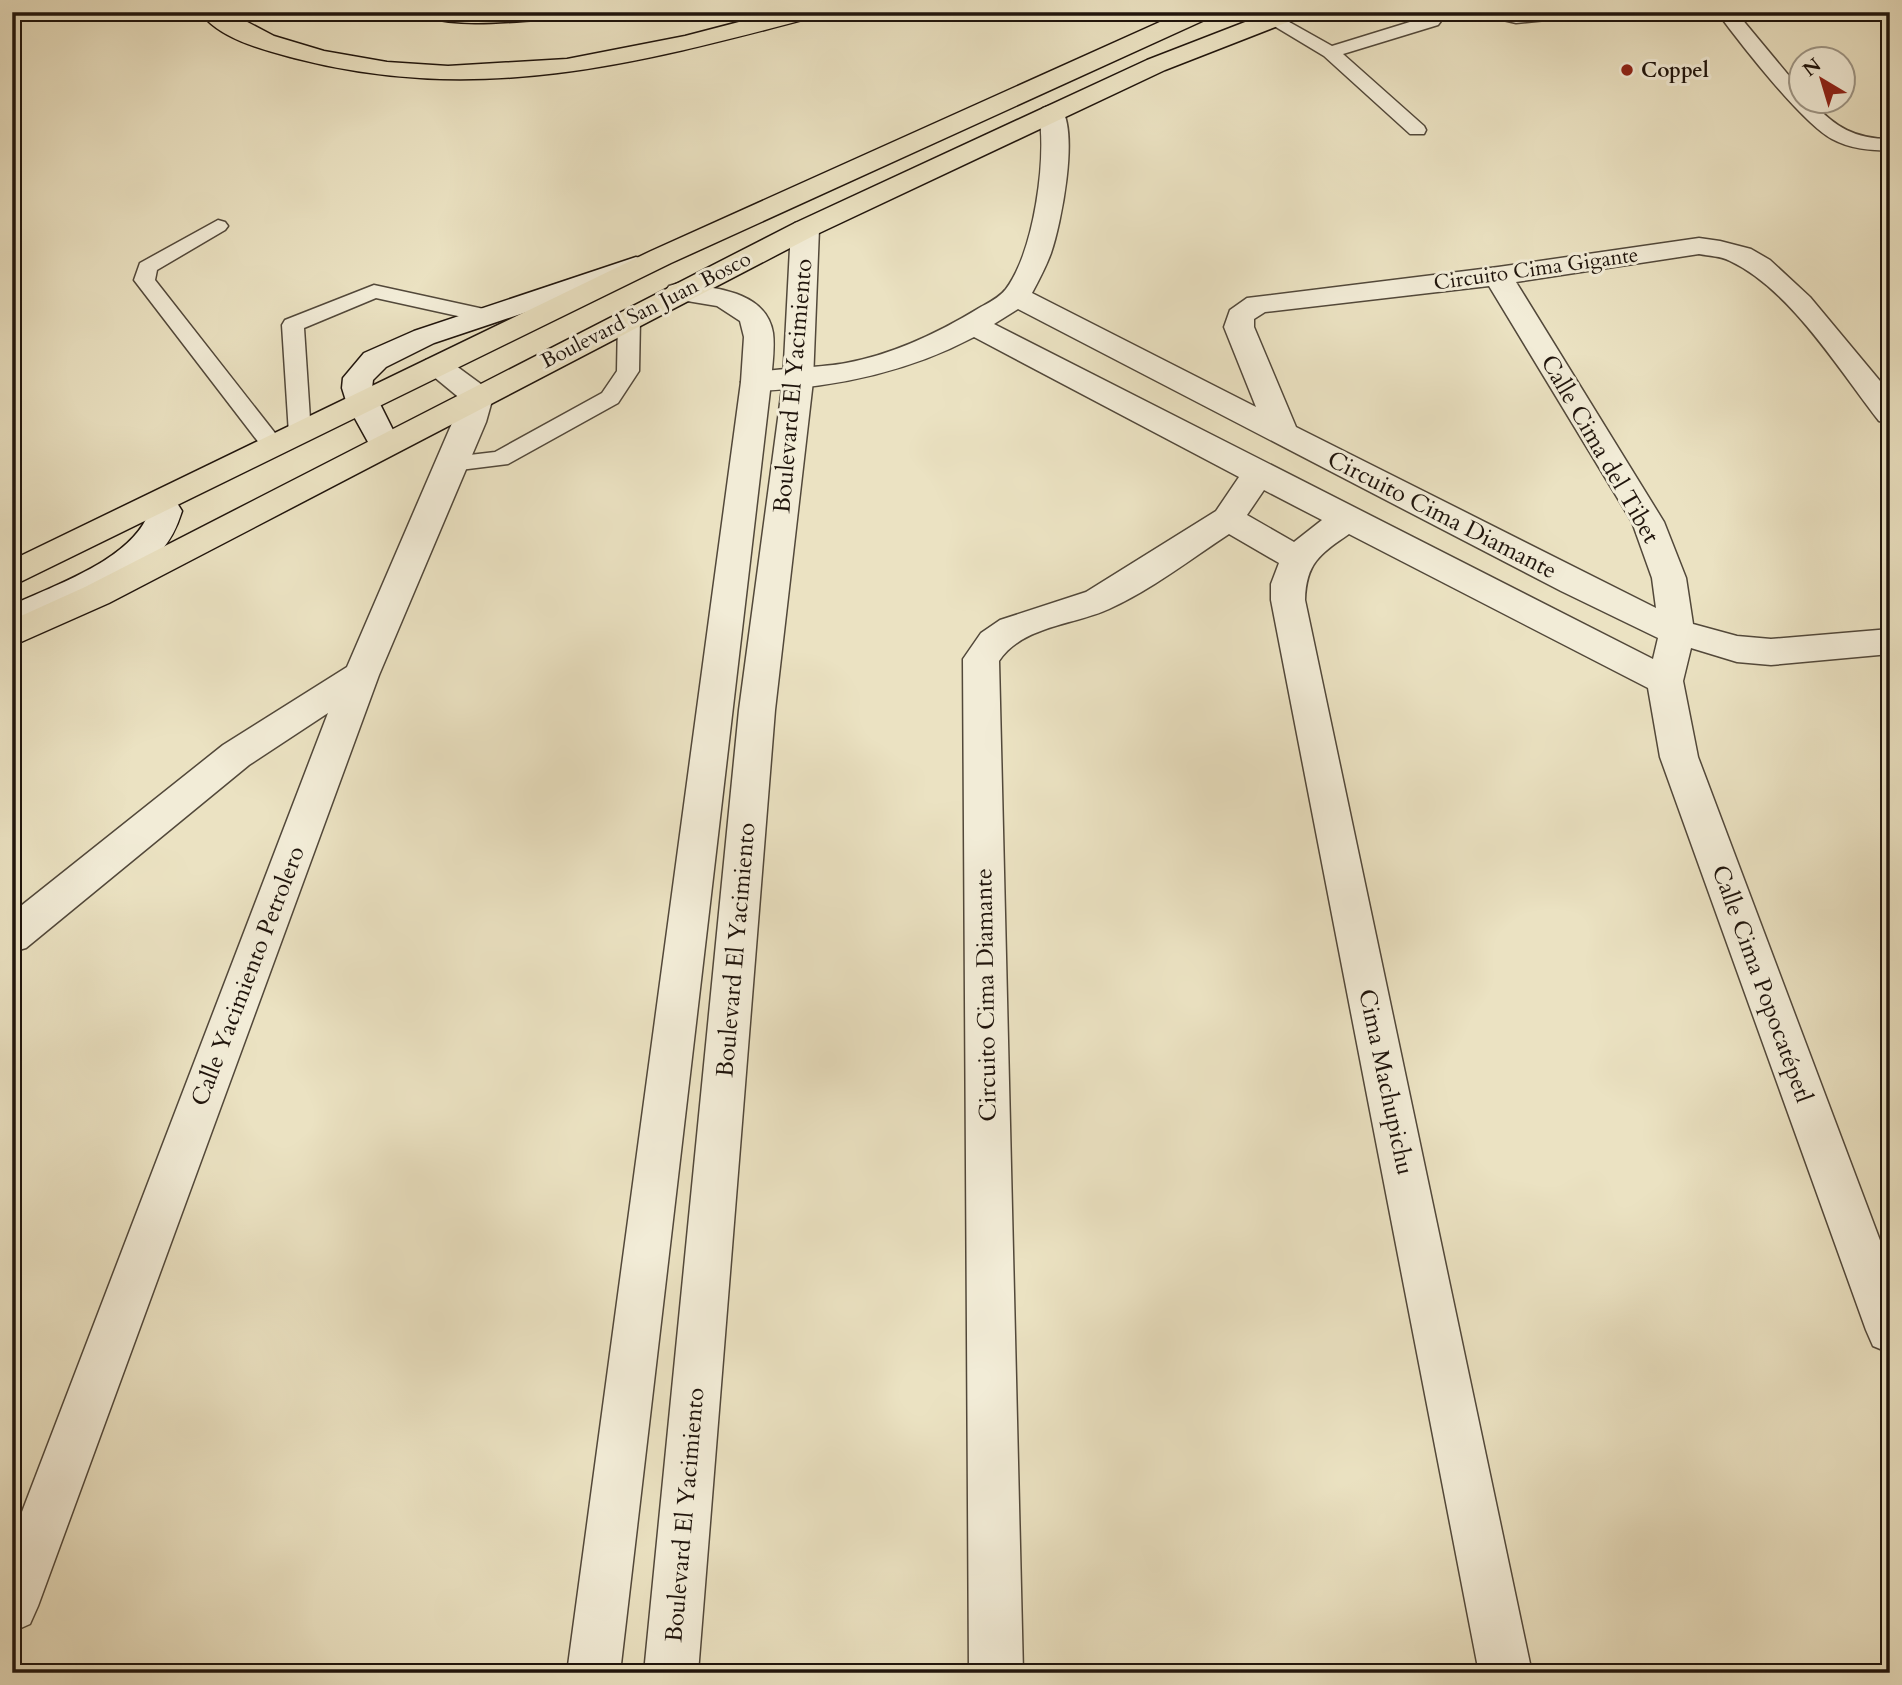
<svg xmlns="http://www.w3.org/2000/svg" width="1902" height="1685" font-family="Cardo,serif">
<style>
.lines{fill:none;stroke-linecap:round;stroke-linejoin:round}
.service-casing{stroke:#52483a;stroke-width:3}
.minor-casing{stroke:#52483a;stroke-width:3}
.tertiary-casing{stroke:#52483a;stroke-width:3}
.secondary-casing{stroke:#1f140c;stroke-width:3}
.primary-casing{stroke:#1f140c;stroke-width:3}
.path{stroke:#1f140c;stroke-width:3.5;stroke-dasharray:1 2.5;stroke-linecap:butt}
.service{fill:#f2ecd7;fill-rule:evenodd}
.minor{fill:#f2ecd7;fill-rule:evenodd}
.tertiary{fill:#f2ecd7;fill-rule:evenodd}
.secondary{fill:#f2ecd7;fill-rule:evenodd}
.primary{fill:#ebe2c2;fill-rule:evenodd}
.poi-dot{fill:#8f2418;stroke:#f2ecd7;stroke-width:2.5}
.labels{text-anchor:middle;dominant-baseline:central;stroke-width:6;stroke-linejoin:round;paint-order:stroke}
.far-poi-label{font-size:21px;font-weight:bold;fill:#1f140c;stroke:#f2ecd7;text-anchor:start}
.far-street-label{font-size:21px;fill:#1f140c;stroke:#f2ecd7}
.street-label{font-size:24px;fill:#1f140c;stroke:#f2ecd7}
</style>
<rect width="100%" height="100%" fill="#ebe2c2"/>
<filter id="stains"><feTurbulence type="fractalNoise" baseFrequency=".00286" numOctaves="4"/><feColorMatrix values="0 0 0 0 .2 0 0 0 0 .09 0 0 0 0 .02 0 0 0 .5 -.17"/></filter>
<radialGradient id="worn" r=".72"><stop offset=".6" stop-color="#630" stop-opacity="0"/><stop offset="1" stop-color="#630" stop-opacity=".3"/></radialGradient>
<g class="lines">
<defs>
<g id="service">
<path d="M 1483,12 L 1586,12 L 1577,17 L 1516,23 L 1486,16 Z"/>
<path d="M 1717,12 L 1736,12 L 1800,89 L 1800,102 L 1812,102 C 1835,127 1855,139 1890,139 L 1890,151 C 1870,150 1850,149 1832,139 C 1801,122 1740,43 1717,12 Z"/>
<path d="M 1275,14 L 1332,46 L 1426,17 L 1438,17 L 1441,21 L 1438,25 L 1343,54 L 1424,126 L 1426,130 L 1424,134 L 1410,134 L 1324,56 L 1269,23 L 1266,19 Z"/>
<path d="M 218,220 L 225,222 L 228,226 L 225,230 L 157,270 L 155,280 L 282,442 L 285,447 L 282,452 L 266,452 L 134,280 L 140,263 Z"/>
<path d="M 374,285 L 493,311 L 496,316 L 485,322 L 376,298 L 304,328 L 311,434 L 308,439 L 292,439 L 289,434 L 282,325 L 285,320 Z"/>
<path d="M 629,313 L 640,319 L 639,371 L 618,403 L 508,464 L 452,471 L 444,468 L 440,463 L 444,458 L 495,452 L 602,393 L 617,371 L 618,319 Z"/>
</g>
<g id="minor">
<path d="M 1052,105 L 1061,108 C 1079,133 1061,224 1051,253 C 1046,267 1039,280 1032,293 L 1256,407 L 1224,327 L 1230,310 L 1247,298 L 1498,267 L 1699,238 L 1720,241 L 1751,249 L 1770,260 L 1810,297 L 1890,393 L 1890,424 L 1879,421 C 1839,370 1790,289 1730,261 C 1721,256 1709,256 1699,254 L 1516,282 L 1664,522 L 1686,578 L 1693,624 L 1737,636 L 1771,639 L 1890,629 L 1890,654 L 1771,665 L 1737,662 L 1691,648 L 1683,681 L 1698,757 L 1890,1267 L 1890,1353 L 1873,1346 L 1866,1330 L 1660,757 L 1648,688 L 1349,534 C 1320,554 1306,563 1305,600 L 1532,1673 L 1479,1673 L 1271,600 L 1271,584 L 1279,563 L 1229,534 C 1191,559 1151,590 1109,609 C 1074,625 1022,626 999,661 L 1023,1673 L 969,1673 L 963,659 L 981,633 L 1000,620 L 1086,592 L 1216,511 L 1239,477 L 974,337 C 906,373 832,388 756,391 L 745,389 L 741,382 L 745,375 C 778,367 813,369 846,363 C 894,354 938,333 979,308 C 988,303 999,298 1006,289 C 1034,251 1047,160 1039,113 L 1043,108 ZM 1489,286 L 1632,522 L 1652,578 L 1656,608 L 1296,427 L 1254,327 L 1254,319 L 1265,312 ZM 1018,309 L 1561,591 L 1658,638 L 1653,659 L 994,324 ZM 1264,490 L 1322,520 L 1294,542 L 1247,515 Z"/>
<path d="M 437,358 L 448,360 L 489,390 L 493,397 L 486,422 L 379,675 L 38,1606 L 30,1624 L 12,1632 L 12,1538 L 328,713 L 249,765 L 26,948 L 12,952 L 12,913 L 223,745 L 347,667 L 462,400 L 422,367 L 426,360 Z"/>
</g>
<g id="tertiary">
<path d="M 805,221 L 815,223 L 819,229 L 813,381 L 775,710 L 698,1673 L 644,1673 L 739,710 L 783,381 L 791,229 L 795,223 Z"/>
<path d="M 679,283 C 713,288 766,290 773,333 C 775,349 772,366 771,382 L 620,1673 L 567,1673 L 741,382 L 744,337 L 740,321 L 717,306 L 669,298 L 665,292 L 669,286 Z"/>
</g>
<g id="secondary">
<path d="M 636,257 L 646,260 L 650,266 L 646,272 L 434,343 L 386,367 L 373,380 L 372,388 L 400,444 L 395,451 L 384,454 L 373,451 L 347,404 L 342,388 L 343,378 L 364,353 L 414,331 Z"/>
<path d="M 160,492 L 172,495 L 182,511 C 177,527 171,540 159,553 C 127,585 56,618 12,631 L 12,605 C 55,585 133,559 149,512 L 144,503 L 148,495 Z"/>
</g>
<g id="primary">
<path d="M 200,12 L 228,12 L 274,36 L 324,51 L 387,62 L 448,66 L 567,59 L 685,36 L 777,12 L 818,12 L 814,17 C 636,64 478,106 294,58 C 264,50 219,39 200,12 Z"/>
<path d="M 421,12 L 566,12 L 562,17 L 554,19 C 511,21 467,28 425,17 Z"/>
<path d="M 1182,12 L 1215,12 L 1211,17 L 671,263 L 12,586 L 12,560 L 651,251 Z"/>
<path d="M 1271,12 L 1305,12 L 1301,17 L 1165,70 L 815,235 L 109,603 L 12,646 L 12,620 L 85,587 L 795,223 L 1147,60 Z"/>
</g>
</defs>
<use href="#service" class="service-casing"/>
<use href="#minor" class="minor-casing"/>
<use href="#tertiary" class="tertiary-casing"/>
<use href="#secondary" class="secondary-casing"/>
<use href="#primary" class="primary-casing"/>
<path class="path" d="M 1329,16 L 1340,12"/>
<use href="#service" class="service"/>
<use href="#minor" class="minor"/>
<use href="#tertiary" class="tertiary"/>
<use href="#secondary" class="secondary"/>
<use href="#primary" class="primary"/>
</g>
<circle class="poi-dot" cx="1627" cy="70" r="7"/>
<g class="labels">
<g class="far-poi-label">
<text x="1641" y="70">Coppel</text>
</g>
<g class="far-street-label">
<text transform="translate(1536 269) rotate(-8)">Circuito Cima Gigante</text>
<text transform="translate(646 310) rotate(-27)">Boulevard San Juan Bosco</text>
</g>
<g class="street-label">
<text transform="translate(793 386) rotate(-85)">Boulevard El Yacimiento</text>
<text transform="translate(1600 449) rotate(60)">Calle Cima del Tibet</text>
<text transform="translate(1442 515) rotate(27)">Circuito Cima Diamante</text>
<text transform="translate(736 950) rotate(-85)">Boulevard El Yacimiento</text>
<text transform="translate(248 976) rotate(-69)">Calle Yacimiento Petrolero</text>
<text transform="translate(1762 984) rotate(70)">Calle Cima Popocatépetl</text>
<text transform="translate(986 995) rotate(-91)">Circuito Cima Diamante</text>
<text transform="translate(1386 1082) rotate(78)">Cima Machupichu</text>
<text transform="translate(685 1515) rotate(-85)">Boulevard El Yacimiento</text>
</g>
</g>
<rect width="1902" height="1685" fill="none" stroke="#ebe2c2" stroke-width="42"/>
<rect x="14" y="14" width="1874" height="1657" fill="none" stroke="#1f140c" stroke-width="3.5"/>
<rect x="21" y="21" width="1860" height="1643" fill="none" stroke="#1f140c" stroke-width="2"/>
<g transform="translate(1822 80) rotate(322)"><circle r="33" fill="#f2ecd7" stroke="#9e9686" stroke-width="2"/>
<path d="M0-5L12 26L0 18L-12 26Z" fill="#8f2418"/>
<text y="-10" font-size="19" font-weight="bold" text-anchor="middle" fill="#1f140c">N</text>
</g>
<rect width="100%" height="100%" filter="url(#stains)"/>
<rect width="100%" height="100%" fill="url(#worn)"/>
</svg>
